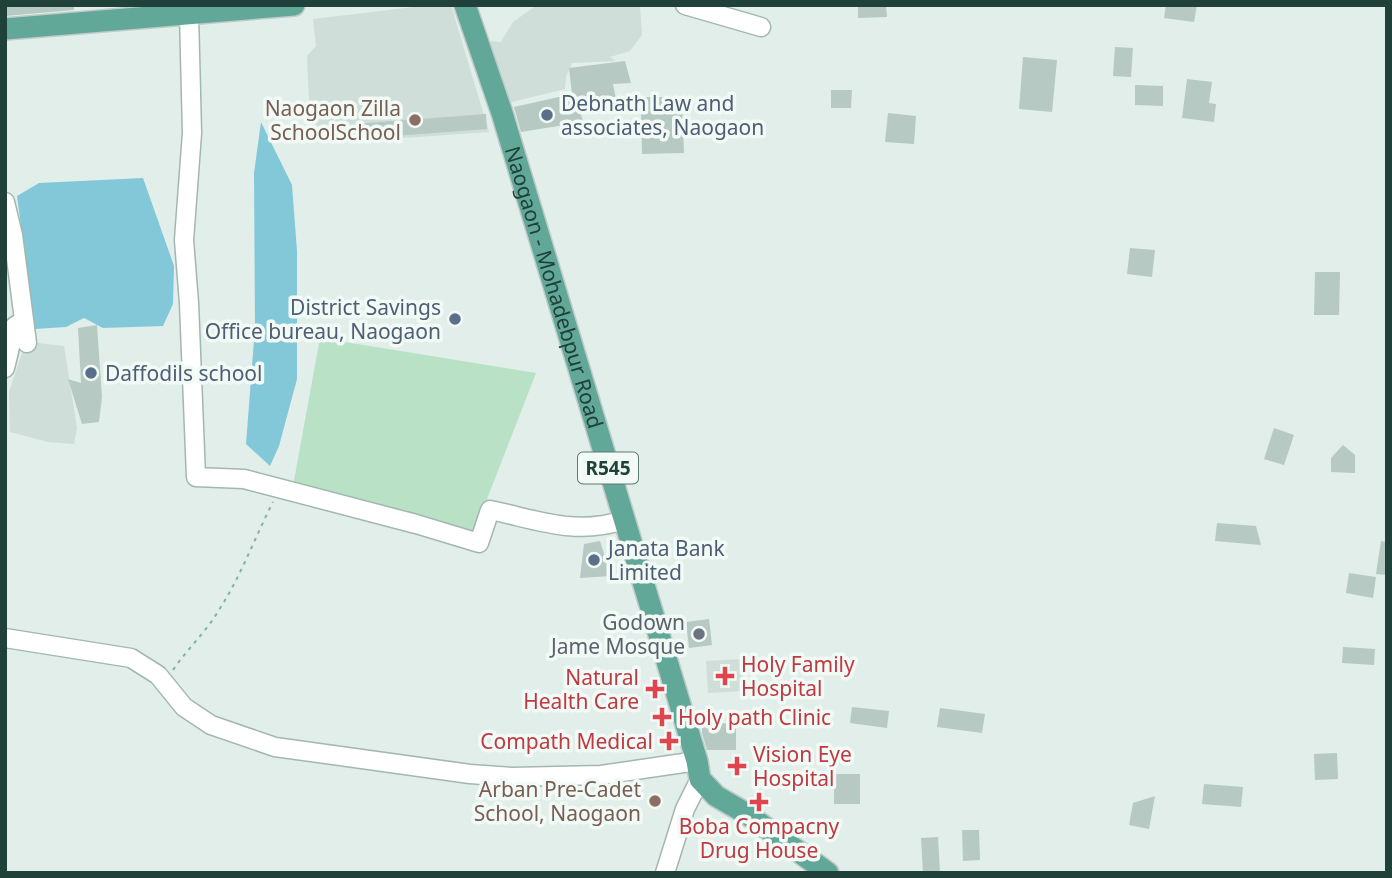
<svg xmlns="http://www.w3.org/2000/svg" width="1392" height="878" font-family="'Noto Sans',sans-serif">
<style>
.built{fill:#cfded8}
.green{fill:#b8e1c5}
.water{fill:#83c8d9}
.building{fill:#b6c9c2}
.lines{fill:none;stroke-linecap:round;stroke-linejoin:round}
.minor-casing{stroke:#a3b7b1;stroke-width:21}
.major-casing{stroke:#c0cac8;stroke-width:24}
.path{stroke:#7eb5a6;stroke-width:2;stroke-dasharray:3.5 5;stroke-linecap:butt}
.minor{stroke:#fff;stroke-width:18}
.major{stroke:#61a899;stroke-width:21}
.service-dot{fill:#5c6f8a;stroke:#f2faf6;stroke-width:2.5}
.education-dot{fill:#8d6e63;stroke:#f2faf6;stroke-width:2.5}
.worship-dot{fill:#6b7280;stroke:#f2faf6;stroke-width:2.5}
.health-dot{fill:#e0444e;stroke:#f2faf6;stroke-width:2.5}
.labels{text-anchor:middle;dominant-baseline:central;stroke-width:7;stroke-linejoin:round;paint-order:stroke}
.shield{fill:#f2faf6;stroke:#5e7872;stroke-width:2}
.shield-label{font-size:19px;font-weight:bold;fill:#1f4139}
.service-label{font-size:21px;fill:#4e5e75;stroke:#f2faf6;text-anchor:start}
.education-label{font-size:21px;fill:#785e54;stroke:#f2faf6;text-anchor:end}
.street-label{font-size:21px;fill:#1f4139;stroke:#f2faf6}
.worship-label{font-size:21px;fill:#5b616d;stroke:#f2faf6;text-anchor:end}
.health-label{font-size:21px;fill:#be3a42;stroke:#f2faf6;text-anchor:start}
</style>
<rect width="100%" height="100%" fill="#e1eee9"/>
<g class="built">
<path d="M 431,5 L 451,5 L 489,132 L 345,142 L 310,121 L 307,56 L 316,46 L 313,19 Z"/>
<path d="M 537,5 L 640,5 L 642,35 L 630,51 L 610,57 L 616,61 L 572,63 L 566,77 L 565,89 L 504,104 L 486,41 L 501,42 L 513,22 Z"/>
<path d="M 38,343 L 64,346 L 77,428 L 74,444 L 48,442 L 10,432 L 9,392 L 22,353 Z"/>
<path d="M 743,659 L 744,691 L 708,693 L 706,661 Z"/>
</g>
<path class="green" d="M 320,338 L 536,373 L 473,535 L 293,486 Z"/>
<g class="water">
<path d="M 261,122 L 292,185 L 297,251 L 297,379 L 279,446 L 270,466 L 246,444 L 255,327 L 254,173 Z"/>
<path d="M 143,178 L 174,266 L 173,304 L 163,326 L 103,328 L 84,318 L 66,327 L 35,329 L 17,196 L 39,183 Z"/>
</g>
<g class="building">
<path d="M 5,5 L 74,5 L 74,10 L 5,16 Z"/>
<path d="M 858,5 L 886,5 L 887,17 L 858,18 Z"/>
<path d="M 1166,5 L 1197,5 L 1194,22 L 1164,18 Z"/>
<path d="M 1115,47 L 1133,48 L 1131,77 L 1113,76 Z"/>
<path d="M 1023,57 L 1057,60 L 1052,112 L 1019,109 Z"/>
<path d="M 625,61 L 631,83 L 613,84 L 616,99 L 579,107 L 583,122 L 521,132 L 514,107 L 572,94 L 569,68 Z"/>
<path d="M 1187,79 L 1212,82 L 1209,103 L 1216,104 L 1214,122 L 1182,118 Z"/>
<path d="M 1135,85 L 1163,86 L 1163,106 L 1135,105 Z"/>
<path d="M 831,90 L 852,90 L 851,108 L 831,108 Z"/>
<path d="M 646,97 L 663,97 L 667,101 L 682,100 L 684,153 L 642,154 L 641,109 L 647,109 Z"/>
<path d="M 888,113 L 916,116 L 914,144 L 885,142 Z"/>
<path d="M 486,114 L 487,129 L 355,139 L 354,124 Z"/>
<path d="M 1130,248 L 1155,250 L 1152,277 L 1127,274 Z"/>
<path d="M 1315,272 L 1340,272 L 1339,315 L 1314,315 Z"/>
<path d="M 97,325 L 102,397 L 99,422 L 82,424 L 68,379 L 81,383 L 78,328 Z"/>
<path d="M 1274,428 L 1294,435 L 1284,465 L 1264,459 Z"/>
<path d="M 1343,445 L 1355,455 L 1355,473 L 1331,472 L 1331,458 Z"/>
<path d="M 1217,523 L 1256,526 L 1261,545 L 1215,541 Z"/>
<path d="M 600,541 L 611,576 L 580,578 L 584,544 Z"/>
<path d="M 1381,541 L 1387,542 L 1387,575 L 1376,574 Z"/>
<path d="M 1349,573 L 1376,577 L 1373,598 L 1346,593 Z"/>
<path d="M 709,619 L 712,645 L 689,648 L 686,622 Z"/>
<path d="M 1343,647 L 1375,649 L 1374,665 L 1342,663 Z"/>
<path d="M 852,707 L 889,711 L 887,728 L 850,723 Z"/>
<path d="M 940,708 L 985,714 L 982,733 L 937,727 Z"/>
<path d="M 736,723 L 736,750 L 707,750 L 702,733 L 702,724 Z"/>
<path d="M 1337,753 L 1338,779 L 1315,780 L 1314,754 Z"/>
<rect x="834" y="774" width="26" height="30"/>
<path d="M 1204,784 L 1243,787 L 1241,807 L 1202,804 Z"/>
<path d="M 1155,796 L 1149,829 L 1129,825 L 1133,803 Z"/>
<path d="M 962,830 L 979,830 L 980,860 L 963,861 Z"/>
<path d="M 938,837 L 940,873 L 923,873 L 921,838 Z"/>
</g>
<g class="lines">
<defs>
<g id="minor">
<path d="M 685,5 L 761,27"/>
<path d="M 189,14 L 192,133 L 184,240 L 189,303 L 196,477 L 244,479 L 416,524 L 479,543 L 490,510 C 538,520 575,536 624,520"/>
<path d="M 5,202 L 13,235 L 27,343"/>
<path d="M 5,368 L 15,326 L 24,321"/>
<path d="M 5,638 L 131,658 L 158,675 L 184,707 L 211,725 L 275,747 L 470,774 L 512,777 L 601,775 L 697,761"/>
<path d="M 665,873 L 685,809 L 700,779"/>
</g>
<g id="major">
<path id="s1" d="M 465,5 L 502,113 L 697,761 L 700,779 L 716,796 L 747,814 L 828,873"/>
<path d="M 5,29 L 294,5"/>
</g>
</defs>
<use href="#minor" class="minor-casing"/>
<use href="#major" class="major-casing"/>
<path class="path" d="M 173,670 C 188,648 206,632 219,610 C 241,576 255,537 273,502"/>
<use href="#minor" class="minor"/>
<use href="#major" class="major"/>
</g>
<g class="service-dot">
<circle cx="547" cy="115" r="7"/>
<circle cx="455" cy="319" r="7"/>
<circle cx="91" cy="373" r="7"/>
<circle cx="594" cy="560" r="7"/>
</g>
<g class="education-dot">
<circle cx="415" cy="120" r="7"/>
<circle cx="655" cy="801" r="7"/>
</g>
<circle class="worship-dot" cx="699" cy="634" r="7"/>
<g class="health-dot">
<path d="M721.5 665.5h7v7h7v7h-7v7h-7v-7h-7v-7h7z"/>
<path d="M651.5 678.5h7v7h7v7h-7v7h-7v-7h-7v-7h7z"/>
<path d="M658.5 706.5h7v7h7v7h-7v7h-7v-7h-7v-7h7z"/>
<path d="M665.5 730.5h7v7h7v7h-7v7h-7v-7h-7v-7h7z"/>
<path d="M733.5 755.5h7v7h7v7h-7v7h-7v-7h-7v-7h7z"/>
<path d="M755.5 791.5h7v7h7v7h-7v7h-7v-7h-7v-7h7z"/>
</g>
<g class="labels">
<rect class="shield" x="578" y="452.5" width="60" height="31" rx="5"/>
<g class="shield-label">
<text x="608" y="468">R545</text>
</g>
<g class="service-label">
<text x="561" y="103">Debnath Law and<tspan x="561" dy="24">associates, Naogaon</tspan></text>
<text x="441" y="307" text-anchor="end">District Savings<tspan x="441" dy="24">Office bureau, Naogaon</tspan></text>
<text x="105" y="373">Daffodils school</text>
<text x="608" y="548">Janata Bank<tspan x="608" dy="24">Limited</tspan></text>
</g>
<g class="education-label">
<text x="401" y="108">Naogaon Zilla<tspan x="401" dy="24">SchoolSchool</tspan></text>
<text x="641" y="789">Arban Pre-Cadet<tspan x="641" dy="24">School, Naogaon</tspan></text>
</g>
<g class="street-label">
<text stroke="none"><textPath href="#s1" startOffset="296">Naogaon - Mohadebpur Road</textPath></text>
</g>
<g class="worship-label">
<text x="685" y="622">Godown<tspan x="685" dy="24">Jame Mosque</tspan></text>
</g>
<g class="health-label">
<text x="741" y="664">Holy Family<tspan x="741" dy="24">Hospital</tspan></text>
<text x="639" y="677" text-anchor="end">Natural<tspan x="639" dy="24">Health Care</tspan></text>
<text x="678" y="717">Holy path Clinic</text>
<text x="653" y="741" text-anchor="end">Compath Medical</text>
<text x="753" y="754">Vision Eye<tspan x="753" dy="24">Hospital</tspan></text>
<text x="759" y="826" text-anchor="middle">Boba Compacny<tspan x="759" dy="24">Drug House</tspan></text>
</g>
</g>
<rect width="1392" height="878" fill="none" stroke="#1f4139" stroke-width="14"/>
</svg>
